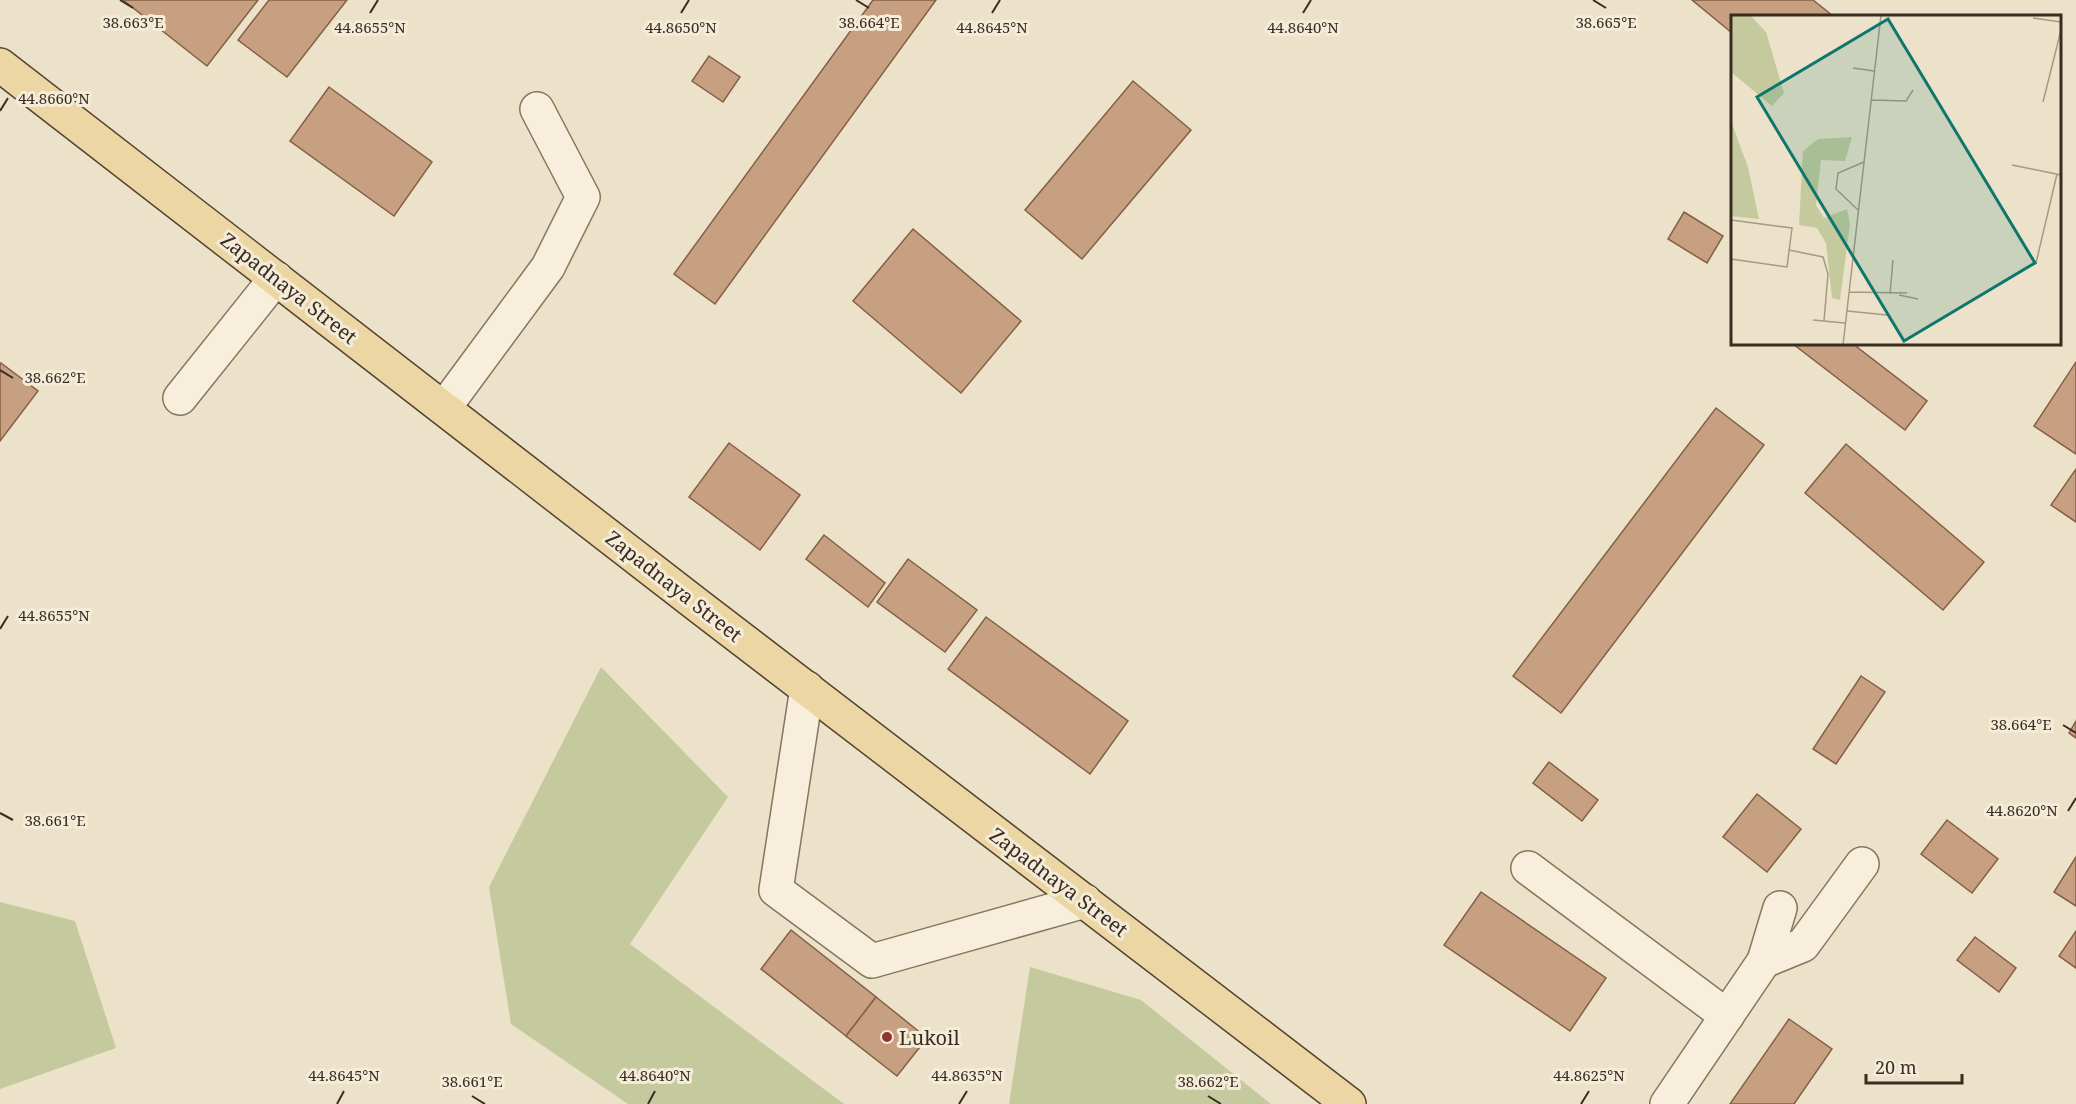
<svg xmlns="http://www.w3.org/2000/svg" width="2076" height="1104" font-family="'Noto Serif',serif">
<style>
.green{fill:#c4ca9d}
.building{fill:#c79f81;stroke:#855f46;stroke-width:1.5}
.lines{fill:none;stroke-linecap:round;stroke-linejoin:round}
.minor-casing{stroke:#87755f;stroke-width:36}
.major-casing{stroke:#554332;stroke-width:36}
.minor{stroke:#f7efdc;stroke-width:33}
.major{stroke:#ecd6a4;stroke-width:33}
.ticks{fill:none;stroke:#392d21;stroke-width:2}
.poi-dot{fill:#923332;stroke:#f4ecd8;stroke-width:2}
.labels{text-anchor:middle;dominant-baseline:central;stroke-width:6;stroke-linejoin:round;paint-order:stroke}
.street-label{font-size:20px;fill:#392d21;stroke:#f4ecd8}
.poi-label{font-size:20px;fill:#392d21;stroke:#f4ecd8;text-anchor:start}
.inset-road{fill:none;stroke:#a49a86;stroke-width:1.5}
.view{fill:#0f766e;fill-opacity:0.15;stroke:#0f766e;stroke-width:3}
.inset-edge{fill:none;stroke:#392d21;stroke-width:3}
.ticks-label{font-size:15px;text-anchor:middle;fill:#392d21;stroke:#f4ecd8;stroke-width:6;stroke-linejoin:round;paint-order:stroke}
</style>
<rect width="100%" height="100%" fill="#ece2c9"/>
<g class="green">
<path d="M 601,667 L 728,797 L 630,944 L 844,1104 L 628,1104 L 511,1024 L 489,887 Z"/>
<path d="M 0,902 L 75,921 L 116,1048 L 0,1089 Z"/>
<path d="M 1030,967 L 1141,1000 L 1271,1104 L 1009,1104 Z"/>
</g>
<g class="building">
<path d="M 123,0 L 258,0 L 207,66 Z"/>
<path d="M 269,0 L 347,0 L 287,77 L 238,40 Z"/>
<path d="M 873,0 L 936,0 L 715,304 L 674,274 Z"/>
<path d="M 1692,0 L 1813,0 L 1833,16 L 1732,16 L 1732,33 Z"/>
<path d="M 709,56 L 740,77 L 723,102 L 692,81 Z"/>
<path d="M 1133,81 L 1191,130 L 1082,259 L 1025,210 Z"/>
<path d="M 329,87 L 432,162 L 394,216 L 290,141 Z"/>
<path d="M 1684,212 L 1723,236 L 1707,263 L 1668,239 Z"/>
<path d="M 913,229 L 1021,321 L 961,393 L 853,301 Z"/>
<path d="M 1793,344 L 1853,344 L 1927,401 L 1905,430 Z"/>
<path d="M 2076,362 L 2076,454 L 2034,426 Z"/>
<path d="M 1,363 L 38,391 L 0,441 L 0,365 Z"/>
<path d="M 1716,408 L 1764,445 L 1561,713 L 1513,676 Z"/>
<path d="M 729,443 L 800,495 L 760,550 L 689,497 Z"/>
<path d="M 1846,444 L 1984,562 L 1943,610 L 1805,493 Z"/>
<path d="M 2076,469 L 2076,522 L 2051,505 Z"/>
<path d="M 824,535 L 885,583 L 868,607 L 806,559 Z"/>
<path d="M 908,559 L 977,610 L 945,652 L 877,602 Z"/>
<path d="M 986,617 L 1128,721 L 1090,774 L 948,669 Z"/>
<path d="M 1861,676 L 1885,692 L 1836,764 L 1813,749 Z"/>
<path d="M 2076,721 L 2076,738 L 2069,733 Z"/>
<path d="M 1549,762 L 1598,800 L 1582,821 L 1533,783 Z"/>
<path d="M 1757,794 L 1801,829 L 1767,872 L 1723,837 Z"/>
<path d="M 1947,820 L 1998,859 L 1972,893 L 1921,854 Z"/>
<path d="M 2076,857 L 2076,906 L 2054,892 Z"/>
<path d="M 1481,892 L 1606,978 L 1570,1031 L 1444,945 Z"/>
<path d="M 791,930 L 876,997 L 846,1036 L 761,969 Z"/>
<path d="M 2076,931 L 2076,968 L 2059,956 Z"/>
<path d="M 1975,937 L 2016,968 L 1999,992 L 1957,960 Z"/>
<path d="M 876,997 L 927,1038 L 897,1076 L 846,1036 Z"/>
<path d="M 1789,1019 L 1832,1049 L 1794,1104 L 1730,1104 Z"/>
</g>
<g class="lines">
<defs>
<g id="minor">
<path d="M 180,398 L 276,278"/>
<path d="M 444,408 L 548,267 L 583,197 L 537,109"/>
<path d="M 807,688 L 776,890 L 872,961 L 1085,901"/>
<path d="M 1528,868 L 1727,1016"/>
<path d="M 1764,961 L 1803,945 L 1862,864"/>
<path d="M 1667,1104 L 1764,961 L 1780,908"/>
</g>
<path id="major" d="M 0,65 L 700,607 L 1349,1104"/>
</defs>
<use href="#minor" class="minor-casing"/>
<use href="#major" class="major-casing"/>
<use href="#minor" class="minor"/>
<use href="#major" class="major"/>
</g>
<path class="ticks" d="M 120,0 L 133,8M 856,0 L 869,8M 1593,0 L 1606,8M 370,13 L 378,0M 681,13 L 689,0M 992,13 L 1000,0M 1303,13 L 1311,0M 0,111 L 8,98M 0,370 L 13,378M 0,629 L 8,616M 2063,725 L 2076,733M 2068,811 L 2076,798M 0,813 L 13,820M 472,1096 L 485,1104M 1208,1096 L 1221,1104M 337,1104 L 344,1091M 648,1104 L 655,1091M 959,1104 L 967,1091M 1581,1104 L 1589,1091"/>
<circle class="poi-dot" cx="887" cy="1037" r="6"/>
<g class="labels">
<g class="street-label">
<text transform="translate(289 288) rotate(38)">Zapadnaya Street</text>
<text transform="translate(674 586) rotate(38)">Zapadnaya Street</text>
<text transform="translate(1059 882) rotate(37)">Zapadnaya Street</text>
</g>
<g class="poi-label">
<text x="899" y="1037">Lukoil</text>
</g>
</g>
<g transform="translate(1731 15)">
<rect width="330" height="330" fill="#ece2c9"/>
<path d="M 0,0 L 19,0 L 35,17 L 53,78 L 41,91 L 0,57 ZM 0,106 L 17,152 L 28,204 L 0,201 ZM 121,122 L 114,146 L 90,145 L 85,190 L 93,203 L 116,194 L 119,209 L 109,285 L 101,283 L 95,228 L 86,213 L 68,210 L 72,136 L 87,124 Z" fill="#c4ca9d"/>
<path class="inset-road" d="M 302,3 L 330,7M 122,53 L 143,56M 140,85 L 175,86 L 182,75M 312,87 L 330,15M 281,150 L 330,160M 127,195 L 105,174 L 107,158 L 133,147M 0,205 L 61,213 L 56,252 L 0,244M 58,235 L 92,242 L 97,259 L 93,306M 305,248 L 326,159M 118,277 L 176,278M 159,279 L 162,245M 168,280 L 187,284M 116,296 L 156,300M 82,305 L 114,308M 112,330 L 150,0M 251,330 L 288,330"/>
<path class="view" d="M 157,4 L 304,248 L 173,326 L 26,82 Z"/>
<rect width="330" height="330" class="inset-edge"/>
</g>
<g class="ticks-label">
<text x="133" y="28">38.663°E</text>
<text x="869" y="28">38.664°E</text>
<text x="1606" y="28">38.665°E</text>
<text x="681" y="33">44.8650°N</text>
<text x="992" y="33">44.8645°N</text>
<text x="1303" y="33">44.8640°N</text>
<text x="370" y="33">44.8655°N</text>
<text x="54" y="104">44.8660°N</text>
<text x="55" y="383">38.662°E</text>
<text x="54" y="621">44.8655°N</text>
<text x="2021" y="730">38.664°E</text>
<text x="2022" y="816">44.8620°N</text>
<text x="55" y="826">38.661°E</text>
<text x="344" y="1081">44.8645°N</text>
<text x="655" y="1081">44.8640°N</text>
<text x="967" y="1081">44.8635°N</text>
<text x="1589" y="1081">44.8625°N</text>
<text x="472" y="1087">38.661°E</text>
<text x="1208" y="1087">38.662°E</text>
</g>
<path d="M1866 1074v9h96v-9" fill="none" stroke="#392d21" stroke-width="3"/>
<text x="1875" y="1074" font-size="18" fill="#392d21" stroke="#f4ecd8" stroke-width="4.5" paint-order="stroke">20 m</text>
</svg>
